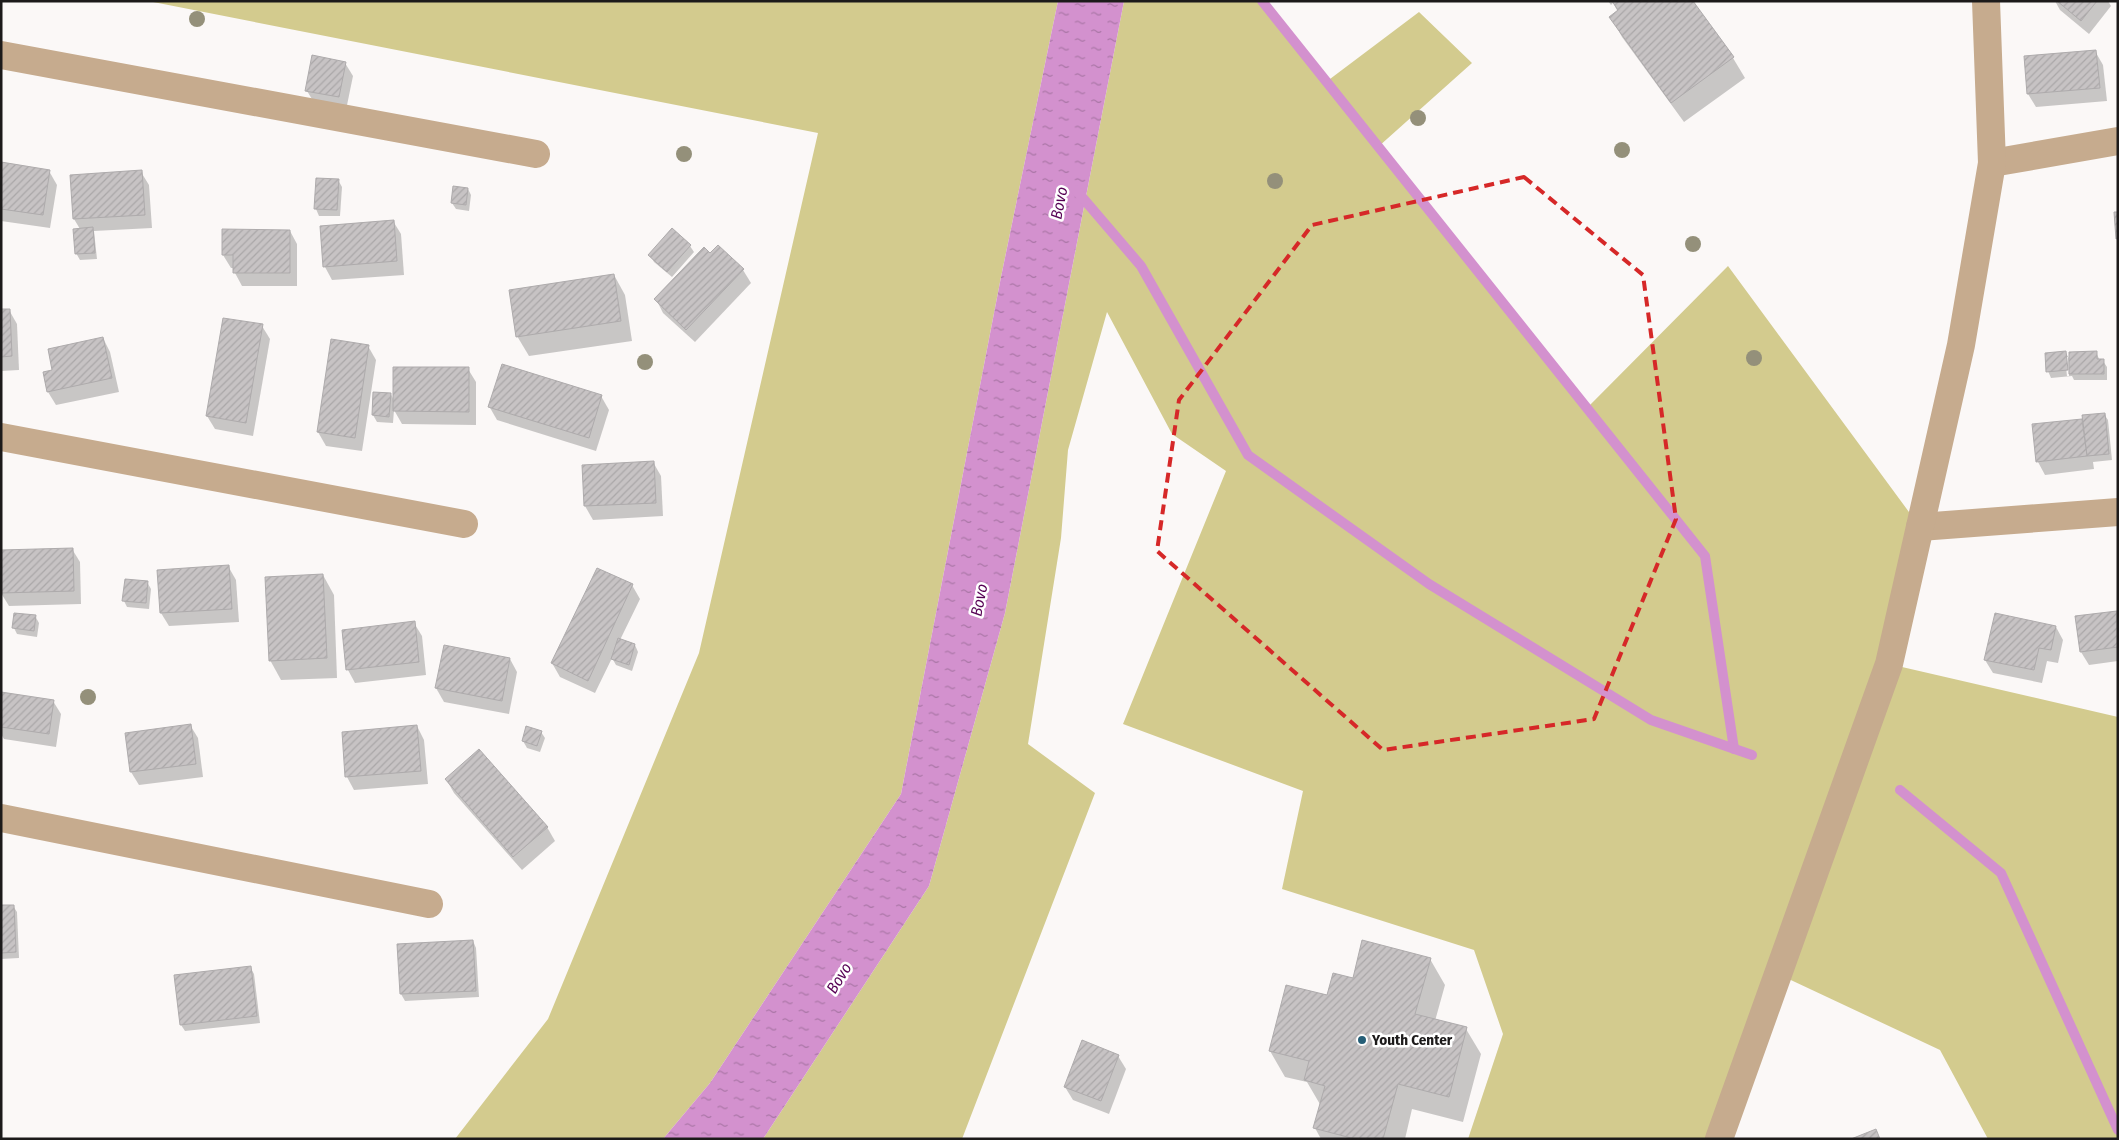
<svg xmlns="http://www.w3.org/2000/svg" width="2119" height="1140" font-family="'Fira Sans Condensed',sans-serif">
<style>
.green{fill:#d3cb8e}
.water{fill:url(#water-ripples)}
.shadow{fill:#0003;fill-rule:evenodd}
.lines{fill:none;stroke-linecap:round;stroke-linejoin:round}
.stream{stroke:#d391ce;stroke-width:10}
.building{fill:url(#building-hatch);stroke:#aeabac}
.minor{stroke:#c6ab8e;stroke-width:28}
.tree{fill:#94907a}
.marked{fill:none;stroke:#d62828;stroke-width:4;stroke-dasharray:10 6;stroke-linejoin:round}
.poi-dot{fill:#255e77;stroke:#fff;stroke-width:2}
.labels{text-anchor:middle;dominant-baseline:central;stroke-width:5;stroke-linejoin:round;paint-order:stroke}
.poi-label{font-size:15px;font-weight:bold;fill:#1c1a1a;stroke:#fff;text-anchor:start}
.water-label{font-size:16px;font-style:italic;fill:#560254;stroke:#fff}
</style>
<defs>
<pattern id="water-ripples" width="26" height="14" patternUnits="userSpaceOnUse" patternTransform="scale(1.25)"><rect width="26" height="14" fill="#d391ce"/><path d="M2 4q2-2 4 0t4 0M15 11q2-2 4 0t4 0" fill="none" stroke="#aa76a6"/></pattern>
<pattern id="building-hatch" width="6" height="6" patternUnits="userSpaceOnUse" patternTransform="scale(1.25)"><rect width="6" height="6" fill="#c7c3c4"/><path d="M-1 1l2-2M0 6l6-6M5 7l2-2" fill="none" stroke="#aaa7a8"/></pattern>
</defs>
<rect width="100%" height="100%" fill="#fbf8f7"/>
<g class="green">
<path d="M 148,1 L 1058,1 L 1001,277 L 901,794 L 710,1083 L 663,1139 L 455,1139 L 548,1019 L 699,653 L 818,133 Z"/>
<path d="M 1124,1 L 1262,1 L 1326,82 L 1419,12 L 1472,63 L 1378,147 L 1587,408 L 1728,266 L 1920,527 L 1889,664 L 2118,717 L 2118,1139 L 1988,1139 L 1940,1050 L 1778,974 L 1719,1139 L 1468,1139 L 1503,1034 L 1474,950 L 1282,889 L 1303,791 L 1123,724 L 1226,471 L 1172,434 L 1107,312 L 1068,450 L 1061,538 L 1028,744 L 1095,793 L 962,1139 L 763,1139 L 929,886 L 1005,613 Z"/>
</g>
<path class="water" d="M 1058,1 L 1124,1 L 1005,613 L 929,886 L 763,1139 L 663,1139 L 710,1083 L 901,794 L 1001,277 Z"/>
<g class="shadow">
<path d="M 1608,1 L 1692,1 L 1733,58 L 1745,78 L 1684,122 L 1622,37 L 1611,17 L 1618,12 L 1613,3 L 1611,5 Z"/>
<path d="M 2055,1 L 2108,1 L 2111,6 L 2089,34 L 2060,10 Z"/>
<path d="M 2095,51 L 2103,65 L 2107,101 L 2036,107 L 2028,94 L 2025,57 Z"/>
<path d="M 345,63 L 353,76 L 346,110 L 315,104 L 307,91 Z"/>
<path d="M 1,163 L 49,171 L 57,185 L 50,228 L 1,221 Z"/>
<path d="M 141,172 L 149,185 L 152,228 L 94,231 L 97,259 L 80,260 L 76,253 L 80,229 L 74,219 Z"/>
<path d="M 317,179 L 338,180 L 342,187 L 340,216 L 319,216 L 316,209 Z"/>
<path d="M 468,189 L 471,195 L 469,211 L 456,209 L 452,203 Z"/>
<path d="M 393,221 L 401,234 L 404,275 L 332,280 L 325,267 L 321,227 Z"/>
<path d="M 673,230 L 690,246 L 694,252 L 672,277 L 654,262 L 650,255 Z"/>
<path d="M 290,231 L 297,244 L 297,286 L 242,286 L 235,273 L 235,268 L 231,268 L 223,255 Z"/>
<path d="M 710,255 L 743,270 L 751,283 L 695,342 L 663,313 L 656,299 Z"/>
<path d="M 614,275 L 625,295 L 632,341 L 529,356 L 517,336 Z"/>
<path d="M 9,310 L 17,324 L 19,370 L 1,371 L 1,311 Z"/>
<path d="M 262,326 L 270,339 L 253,436 L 215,429 L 207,416 Z"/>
<path d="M 103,338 L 110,352 L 119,392 L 56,405 L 48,392 L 54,371 Z"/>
<path d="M 368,346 L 376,360 L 362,451 L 326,446 L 318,432 Z"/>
<path d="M 2065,352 L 2071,361 L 2096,352 L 2100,361 L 2103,361 L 2107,367 L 2107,380 L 2074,380 L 2072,376 L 2051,378 L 2048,371 ZM 2065,357 L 2068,357 L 2069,376 L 2067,376 Z"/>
<path d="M 468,369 L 476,382 L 476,425 L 402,424 L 394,410 L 393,423 L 377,422 L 373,415 L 391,394 L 394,401 Z"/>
<path d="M 601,396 L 609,410 L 596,451 L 497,420 L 489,406 Z"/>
<path d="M 2104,414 L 2108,420 L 2112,460 L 2093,462 L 2094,469 L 2045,475 L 2038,462 L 2082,420 L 2084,425 Z"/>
<path d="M 653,462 L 661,476 L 663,516 L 593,520 L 585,506 L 583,466 Z"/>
<path d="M 72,549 L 80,562 L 81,604 L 9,606 L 1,593 Z"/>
<path d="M 228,566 L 236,580 L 239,622 L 169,626 L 161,613 Z"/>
<path d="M 323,575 L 334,595 L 337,678 L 281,680 L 270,660 Z"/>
<path d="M 147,582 L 151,589 L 149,609 L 127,607 L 124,601 Z"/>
<path d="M 632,585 L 640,599 L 620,640 L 635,645 L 638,652 L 632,671 L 616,665 L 612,658 L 595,693 L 560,677 L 552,663 Z"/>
<path d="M 2117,612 L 2118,661 L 2089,665 L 2081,652 Z"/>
<path d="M 35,616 L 39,623 L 37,637 L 17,634 L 14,628 Z"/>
<path d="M 414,623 L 422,636 L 426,675 L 355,683 L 348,670 L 343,631 Z"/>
<path d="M 2056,627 L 2063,640 L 2058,663 L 2047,661 L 2042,683 L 1993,673 L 1985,660 Z"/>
<path d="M 510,659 L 517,672 L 509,714 L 444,702 L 436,688 Z"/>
<path d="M 1,693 L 53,701 L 61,714 L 56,747 L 4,739 L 1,734 Z"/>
<path d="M 190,725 L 198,738 L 203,777 L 139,785 L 131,772 L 126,734 Z"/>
<path d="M 417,726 L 424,740 L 428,784 L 354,790 L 347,777 L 343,733 Z"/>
<path d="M 541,732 L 545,738 L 540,752 L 527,748 L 523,741 Z"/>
<path d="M 446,779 L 547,827 L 555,841 L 522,870 L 454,793 Z"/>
<path d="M 13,906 L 17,912 L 19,958 L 1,959 L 1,907 Z"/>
<path d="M 473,941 L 476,948 L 479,997 L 405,1001 L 401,994 L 399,945 Z"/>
<path d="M 1430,959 L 1445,985 L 1435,1021 L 1466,1029 L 1481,1054 L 1463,1122 L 1412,1109 L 1405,1139 L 1321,1139 L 1315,1128 L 1321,1106 L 1307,1082 L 1285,1077 L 1270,1051 L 1328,997 L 1353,980 Z"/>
<path d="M 250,967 L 254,974 L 260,1023 L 185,1031 L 181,1025 Z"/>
<path d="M 1118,1056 L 1126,1069 L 1109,1114 L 1073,1100 L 1065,1087 Z"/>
</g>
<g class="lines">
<g class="stream">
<path d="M 1262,1 L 1705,556 L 1734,749"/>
<path d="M 1076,190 L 1141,266 L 1248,455 L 1429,584 L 1651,720 L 1752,755"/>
<path d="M 1900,790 L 2001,873 L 2118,1130"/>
</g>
</g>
<g class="building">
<path d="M 1612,1 L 1693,1 L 1734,57 L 1671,103 L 1609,17 L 1618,10 Z"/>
<path d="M 2057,1 L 2097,1 L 2081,21 Z"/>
<path d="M 2096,50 L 2100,88 L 2027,94 L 2024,56 Z"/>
<path d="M 312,55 L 346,62 L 339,97 L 305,91 Z"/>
<path d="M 1,162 L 50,170 L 43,215 L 1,209 Z"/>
<path d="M 142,170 L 145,215 L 73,219 L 70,175 Z"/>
<path d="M 316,178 L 339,179 L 337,210 L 314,209 Z"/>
<path d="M 453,186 L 468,188 L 466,205 L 451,203 Z"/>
<path d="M 2114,212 L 2118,212 L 2118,238 L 2116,239 Z"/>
<path d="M 394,220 L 397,261 L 323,267 L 320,226 Z"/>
<path d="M 93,227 L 95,253 L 75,254 L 73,229 Z"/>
<path d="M 672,228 L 691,245 L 667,272 L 648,255 Z"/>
<path d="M 222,229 L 290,230 L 290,273 L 233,273 L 233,255 L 222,255 Z"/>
<path d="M 718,245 L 744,269 L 686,330 L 654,299 L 704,247 L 710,253 Z"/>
<path d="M 614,274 L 621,321 L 516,337 L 509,290 Z"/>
<path d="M 1,309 L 10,309 L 12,356 L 1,357 Z"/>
<path d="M 223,318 L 263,324 L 246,423 L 206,416 Z"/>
<path d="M 103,337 L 112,378 L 47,392 L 43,372 L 52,370 L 48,349 Z"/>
<path d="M 331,339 L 369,345 L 355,438 L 317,432 Z"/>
<path d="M 2066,351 L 2068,370 L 2046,372 L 2045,353 Z"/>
<path d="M 2097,351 L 2097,359 L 2104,359 L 2104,374 L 2069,374 L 2069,352 Z"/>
<path d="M 502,364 L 602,395 L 589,438 L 488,407 Z"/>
<path d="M 393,367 L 469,367 L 469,412 L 393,411 Z"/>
<path d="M 373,392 L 391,393 L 389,417 L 372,415 Z"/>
<path d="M 2105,413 L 2109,454 L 2087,456 L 2082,415 Z"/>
<path d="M 2082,419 L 2087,456 L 2036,462 L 2032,424 Z"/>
<path d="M 654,461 L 656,503 L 584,506 L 582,465 Z"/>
<path d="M 73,548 L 74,591 L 1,593 L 1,550 Z"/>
<path d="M 229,565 L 232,609 L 160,613 L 157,570 Z"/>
<path d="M 597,568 L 633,584 L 588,681 L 551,663 Z"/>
<path d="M 323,574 L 327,658 L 269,661 L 265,577 Z"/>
<path d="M 125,579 L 148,581 L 146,603 L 122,601 Z"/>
<path d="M 2117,611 L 2118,647 L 2080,652 L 2075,616 Z"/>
<path d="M 14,613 L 36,615 L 34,631 L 12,628 Z"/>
<path d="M 1995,613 L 2056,626 L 2051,650 L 2039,648 L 2034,670 L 1984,660 Z"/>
<path d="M 415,621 L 419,662 L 346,670 L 342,630 Z"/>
<path d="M 618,638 L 635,644 L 629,665 L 611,659 Z"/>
<path d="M 444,645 L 510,658 L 502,701 L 435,688 Z"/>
<path d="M 1,692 L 54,700 L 49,734 L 1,727 Z"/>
<path d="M 191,724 L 196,764 L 130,772 L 125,733 Z"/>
<path d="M 417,725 L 421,771 L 345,777 L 342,732 Z"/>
<path d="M 526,726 L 542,731 L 537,746 L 522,741 Z"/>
<path d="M 479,749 L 548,827 L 513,857 L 445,779 Z"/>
<path d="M 1,905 L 14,905 L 16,952 L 1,953 Z"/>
<path d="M 473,940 L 476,991 L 400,994 L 397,944 Z"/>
<path d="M 1362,940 L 1431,958 L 1415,1014 L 1467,1027 L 1449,1097 L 1398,1084 L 1383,1139 L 1355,1139 L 1313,1128 L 1325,1086 L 1304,1080 L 1309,1061 L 1269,1051 L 1286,985 L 1327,995 L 1333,973 L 1353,978 Z"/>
<path d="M 251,966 L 257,1016 L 180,1025 L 174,975 Z"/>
<path d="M 1082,1040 L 1119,1055 L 1101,1101 L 1064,1087 Z"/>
<path d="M 1876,1129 L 1880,1139 L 1851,1139 Z"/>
</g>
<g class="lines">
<g class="minor">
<path d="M 1,55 L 536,154"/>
<path d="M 1992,163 L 2118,141"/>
<path d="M 1,437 L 464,524"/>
<path d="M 1920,527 L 2118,512"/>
<path d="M 1,818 L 429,904"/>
<path d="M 1719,1139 L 1889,664 L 1961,345 L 1992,163 L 1986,1"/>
</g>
</g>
<g class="tree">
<circle cx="197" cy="19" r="8"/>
<circle cx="1418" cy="118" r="8"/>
<circle cx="1622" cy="150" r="8"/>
<circle cx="684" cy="154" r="8"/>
<circle cx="1275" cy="181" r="8"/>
<circle cx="1693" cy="244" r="8"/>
<circle cx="1754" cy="358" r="8"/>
<circle cx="645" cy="362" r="8"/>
<circle cx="88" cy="697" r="8"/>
</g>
<path class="marked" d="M 1524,177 L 1643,275 L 1676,519 L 1594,719 L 1383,750 L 1157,551 L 1179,400 L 1312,225 Z"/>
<circle class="poi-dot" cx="1362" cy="1040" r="5"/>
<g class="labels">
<g class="poi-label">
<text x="1372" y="1040">Youth Center</text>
</g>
<g class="water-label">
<text transform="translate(1059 203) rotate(-79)">Bovo</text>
<text transform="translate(979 600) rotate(-79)">Bovo</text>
<text transform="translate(839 978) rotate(-58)">Bovo</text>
</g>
</g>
<rect width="2119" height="1140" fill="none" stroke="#1c1a1a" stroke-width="5"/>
</svg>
